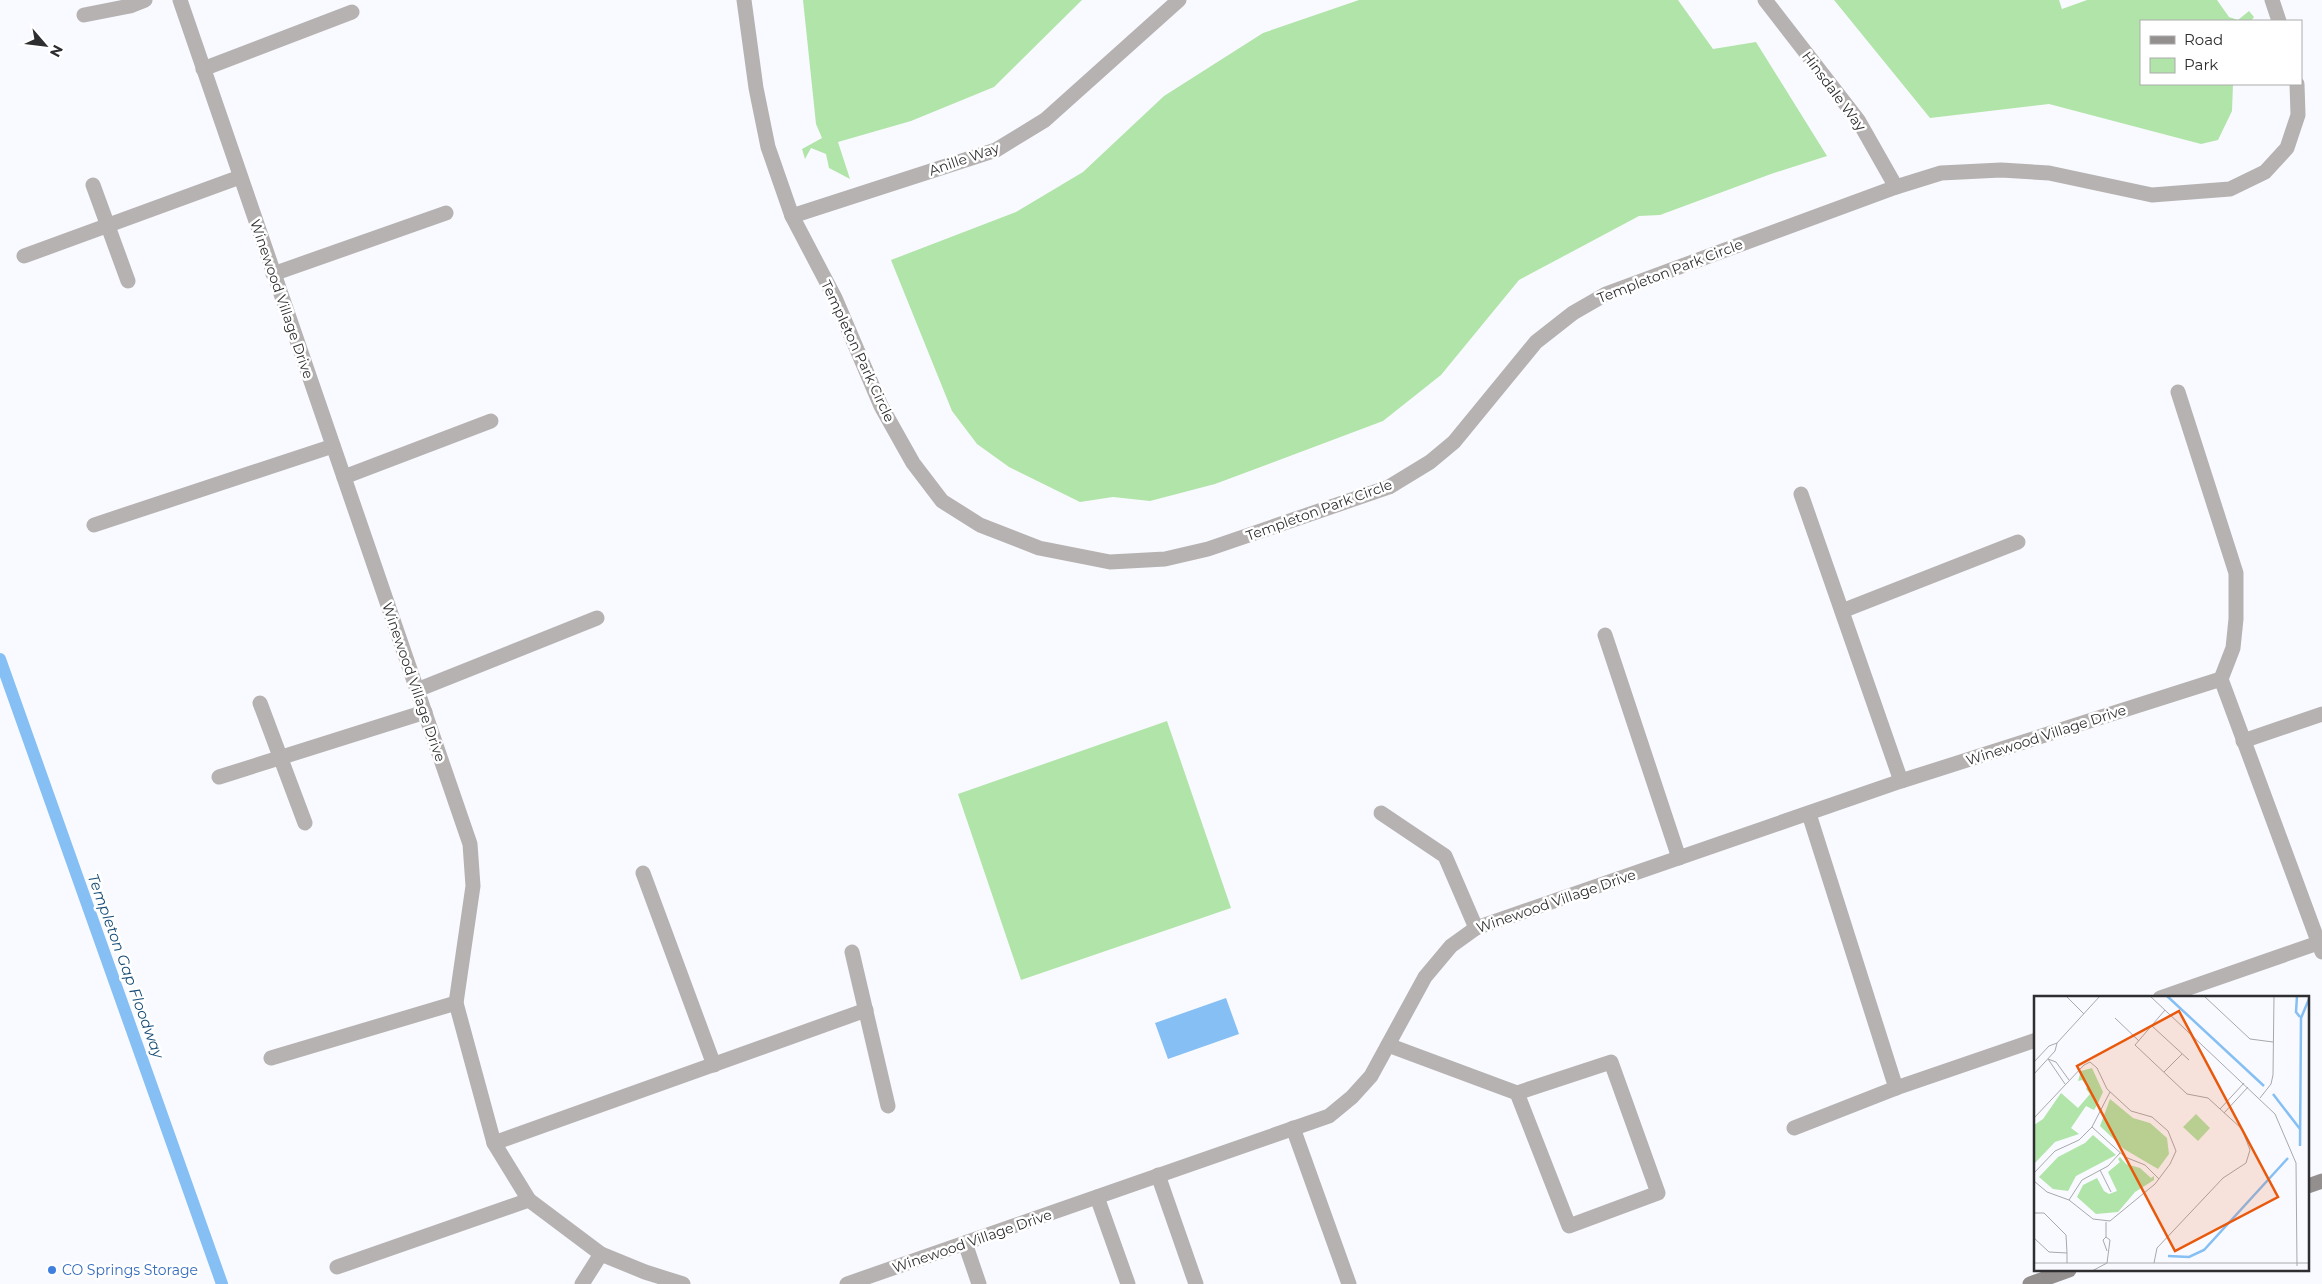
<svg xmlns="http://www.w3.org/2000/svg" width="2322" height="1284" font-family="Montserrat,sans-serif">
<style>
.green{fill:#b1e4a8}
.water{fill:#85bff4}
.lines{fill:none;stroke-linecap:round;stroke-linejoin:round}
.stream{stroke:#85bff4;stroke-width:12}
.lane{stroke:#b5b2b1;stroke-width:15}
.street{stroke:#b5b2b1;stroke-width:15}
.secondary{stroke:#938f8e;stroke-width:15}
.shop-dot{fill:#3f7fe0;stroke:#fff;stroke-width:2}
.labels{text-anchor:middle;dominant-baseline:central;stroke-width:5;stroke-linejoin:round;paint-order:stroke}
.street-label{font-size:14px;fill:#2e2e30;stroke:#fff}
.shop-label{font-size:14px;fill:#366cbe;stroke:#fff;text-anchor:start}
.water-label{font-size:15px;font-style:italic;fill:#154c77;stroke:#fff}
.inset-river{fill:none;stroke:#85bff4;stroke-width:2.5}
.inset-road{fill:none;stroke:#a8a8ac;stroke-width:1}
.view{fill:#e8590c;fill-opacity:0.15;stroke:#e8590c;stroke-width:2.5}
.inset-edge{fill:none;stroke:#2e2e30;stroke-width:2.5}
</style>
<rect width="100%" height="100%" fill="#f9faff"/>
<g class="green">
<path d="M 803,0 L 1082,0 L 994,87 L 911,121 L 838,142 L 850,179 L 829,168 L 826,154 L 811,148 L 805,159 L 802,149 L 822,138 L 816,124 Z"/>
<path d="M 1359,0 L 1678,0 L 1713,49 L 1756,42 L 1827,156 L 1771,174 L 1660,215 L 1639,216 L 1519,280 L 1441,375 L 1383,421 L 1215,484 L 1150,501 L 1113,497 L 1080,502 L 1009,467 L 977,444 L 952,411 L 891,260 L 1016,212 L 1083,172 L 1164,96 L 1263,33 Z"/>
<path d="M 1834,0 L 2059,0 L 2062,9 L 2087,0 L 2217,0 L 2229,17 L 2238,20 L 2249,11 L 2254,17 L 2251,21 L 2141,21 L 2141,84 L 2233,84 L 2232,111 L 2218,140 L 2201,144 L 2049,104 L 1930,118 Z"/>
<path d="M 1167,721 L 1231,908 L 1021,980 L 958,794 Z"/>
</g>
<path class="water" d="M 1226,998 L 1239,1034 L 1168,1059 L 1155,1023 Z"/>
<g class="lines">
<path class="stream" d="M 0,659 L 222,1284"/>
<g class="lane">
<path d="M 84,15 L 130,6 L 145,0"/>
<path d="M 203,69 L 352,12"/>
<path d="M 93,185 L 128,281"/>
<path d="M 24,256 L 240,177"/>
<path d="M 273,274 L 446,213"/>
<path d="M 2178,392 L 2236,573 L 2236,619 L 2233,648 L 2221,679"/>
<path d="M 344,477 L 491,421"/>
<path d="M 1801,494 L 1901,781"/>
<path d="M 94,525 L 333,446"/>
<path d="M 1842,611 L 2018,542"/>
<path d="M 1605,635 L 1679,858"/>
<path d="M 417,690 L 597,618"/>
<path d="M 260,703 L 305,823"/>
<path d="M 219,777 L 425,712"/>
<path d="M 1381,813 L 1445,856 L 1476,928"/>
<path d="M 643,873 L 714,1065"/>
<path d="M 852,952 L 888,1106"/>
<path d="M 1388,1045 L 1517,1093 L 1569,1226 L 1658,1193 L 1611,1062 L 1517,1093"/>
<path d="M 271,1058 L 456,1003"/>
<path d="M 1293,1128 L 1349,1284"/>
<path d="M 494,1143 L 866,1010"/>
<path d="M 965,1243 L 979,1284"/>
<path d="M 337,1267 L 529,1200"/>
<path d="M 582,1284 L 601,1254"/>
</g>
<g class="street">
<path d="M 180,0 L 470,844 L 473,886 L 456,1003 L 494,1143 L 529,1200 L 601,1254 L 645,1272 L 683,1284"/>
<path d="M 744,0 L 756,88 L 768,147 L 792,216 L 835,298 L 881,406 L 913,463 L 942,501 L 980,525 L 1039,548 L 1110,562 L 1165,559 L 1208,549 L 1389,487 L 1430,462 L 1454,442 L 1536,342 L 1573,313 L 1606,294 L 1896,187 L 1941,173 L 2001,170 L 2049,173 L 2152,195 L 2230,189 L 2265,172 L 2287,148 L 2298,115 L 2297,84"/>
<path d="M 1765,0 L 1858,120 L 1896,187"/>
<path d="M 2272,0 L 2279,21"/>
<path d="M 792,216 L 996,150 L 1045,120 L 1179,0"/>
<path d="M 2243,741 L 2322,714"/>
<path d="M 1809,814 L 1896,1088"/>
<path d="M 2160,998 L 2318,943"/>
<path d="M 1794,1128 L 1896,1088 L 2036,1040"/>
<path d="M 1158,1175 L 1196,1284"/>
<path d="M 1097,1197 L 1128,1284"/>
<path d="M 847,1284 L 1329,1116 L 1352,1097 L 1371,1076 L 1425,977 L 1451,946 L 1476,928 L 1901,781 L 2221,679 L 2322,952"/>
</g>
<g class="secondary">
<path d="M 2308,1186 L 2322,1181"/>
<path d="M 2030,1284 L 2069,1270"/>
</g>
</g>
<circle class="shop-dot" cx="52" cy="1270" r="5"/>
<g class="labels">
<g class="street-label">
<text transform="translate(1834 91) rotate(53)">Hinsdale Way</text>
<text transform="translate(964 159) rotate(-19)">Anille Way</text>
<text transform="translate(1670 271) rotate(-21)">Templeton Park Circle</text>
<text transform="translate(282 299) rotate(71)">Winewood Village Drive</text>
<text transform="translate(858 351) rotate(65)">Templeton Park Circle</text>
<text transform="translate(1319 510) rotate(-20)">Templeton Park Circle</text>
<text transform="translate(414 682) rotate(71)">Winewood Village Drive</text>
<text transform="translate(2046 735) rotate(-18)">Winewood Village Drive</text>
<text transform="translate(1556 901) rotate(-19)">Winewood Village Drive</text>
<text transform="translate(972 1241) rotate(-19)">Winewood Village Drive</text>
</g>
<g class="shop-label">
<text x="62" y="1270">CO Springs Storage</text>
</g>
<g class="water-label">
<text transform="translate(126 966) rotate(70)">Templeton Gap Floodway</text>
</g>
</g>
<g transform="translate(2034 996)">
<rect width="275" height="275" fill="#f9faff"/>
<path d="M 58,72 L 69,96 L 63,109 L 60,114 L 52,110 L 37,132 L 45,138 L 21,146 L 0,168 L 0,129 L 9,123 L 27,97 L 44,112 L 56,98 L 52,93 L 54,90 L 48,84 L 44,85 L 47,75 ZM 76,103 L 99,122 L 116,127 L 133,142 L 135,158 L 124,173 L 90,153 L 66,130 ZM 162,118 L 176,132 L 164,145 L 149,131 ZM 59,139 L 82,159 L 42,180 L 34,195 L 19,193 L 5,181 L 24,161 L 51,147 ZM 86,161 L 92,168 L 106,172 L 117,182 L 120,180 L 120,184 L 101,196 L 84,216 L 62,218 L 43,201 L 49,189 L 63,182 L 70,195 L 75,198 L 83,195 L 74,176 L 86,166 L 84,163 Z" fill="#b1e4a8"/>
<path class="inset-river" d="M 133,0 L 230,90M 263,0 L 262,16 L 266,21M 239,98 L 266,133M 266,150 L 267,22 L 275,3M 134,260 L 155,261 L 170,254 L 254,162"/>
<path class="inset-road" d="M 32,0 L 50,18M 116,0 L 241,118 L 262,167 L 263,270M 170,0 L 216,43 L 239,46M 81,22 L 105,45M 118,30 L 155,64M 14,63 L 22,66 L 35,84M 14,63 L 31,88M 0,66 L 15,50 L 23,47M 130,76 L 148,58M 0,78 L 21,55 L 23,47 L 66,0M 226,102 L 237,88 L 239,79 L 240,0M 186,113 L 210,87M 190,117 L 214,91M 0,122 L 50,69 L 56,66 L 63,72 L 73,93 L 97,115 L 118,121 L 134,135 L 142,155 L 136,168 L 121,188 L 76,225 L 59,223 L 35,204 L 13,196 L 0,185M 58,131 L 91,161 L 111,169 L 125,183M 66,174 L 77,196M 0,177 L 21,155 L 45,144 L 58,131 L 76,96M 35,204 L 48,184 L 74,170 L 86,157M 0,217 L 10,217 L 32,239 L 33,257M 72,226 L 72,241 L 76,244 L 73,267M 72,241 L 69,244 L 73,255M 0,242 L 15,256 L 33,257 L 33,267M 0,267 L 275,267M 120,267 L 123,252 L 189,182 L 212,167 L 216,154 L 208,133 L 174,102 L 153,98 L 101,49 L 131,14M 58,275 L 73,267"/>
<path class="view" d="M 145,15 L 244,201 L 141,255 L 43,70 Z"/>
<rect width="275" height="275" class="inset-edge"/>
</g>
<rect x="2140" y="20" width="162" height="65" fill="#ffffff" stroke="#ababac"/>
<rect x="2150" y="36" width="25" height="8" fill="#938f8e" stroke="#ababac"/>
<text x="2184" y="45" font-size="15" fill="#2e2e30">Road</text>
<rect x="2150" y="58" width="25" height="15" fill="#b1e4a8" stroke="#ababac"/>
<text x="2184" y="70" font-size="15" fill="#2e2e30">Park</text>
<g transform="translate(45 45) rotate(118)" stroke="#ffffff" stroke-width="4" paint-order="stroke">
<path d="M0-4L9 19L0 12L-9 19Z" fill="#2e2e30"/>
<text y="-8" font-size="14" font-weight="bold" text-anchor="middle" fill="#2e2e30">N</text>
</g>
</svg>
